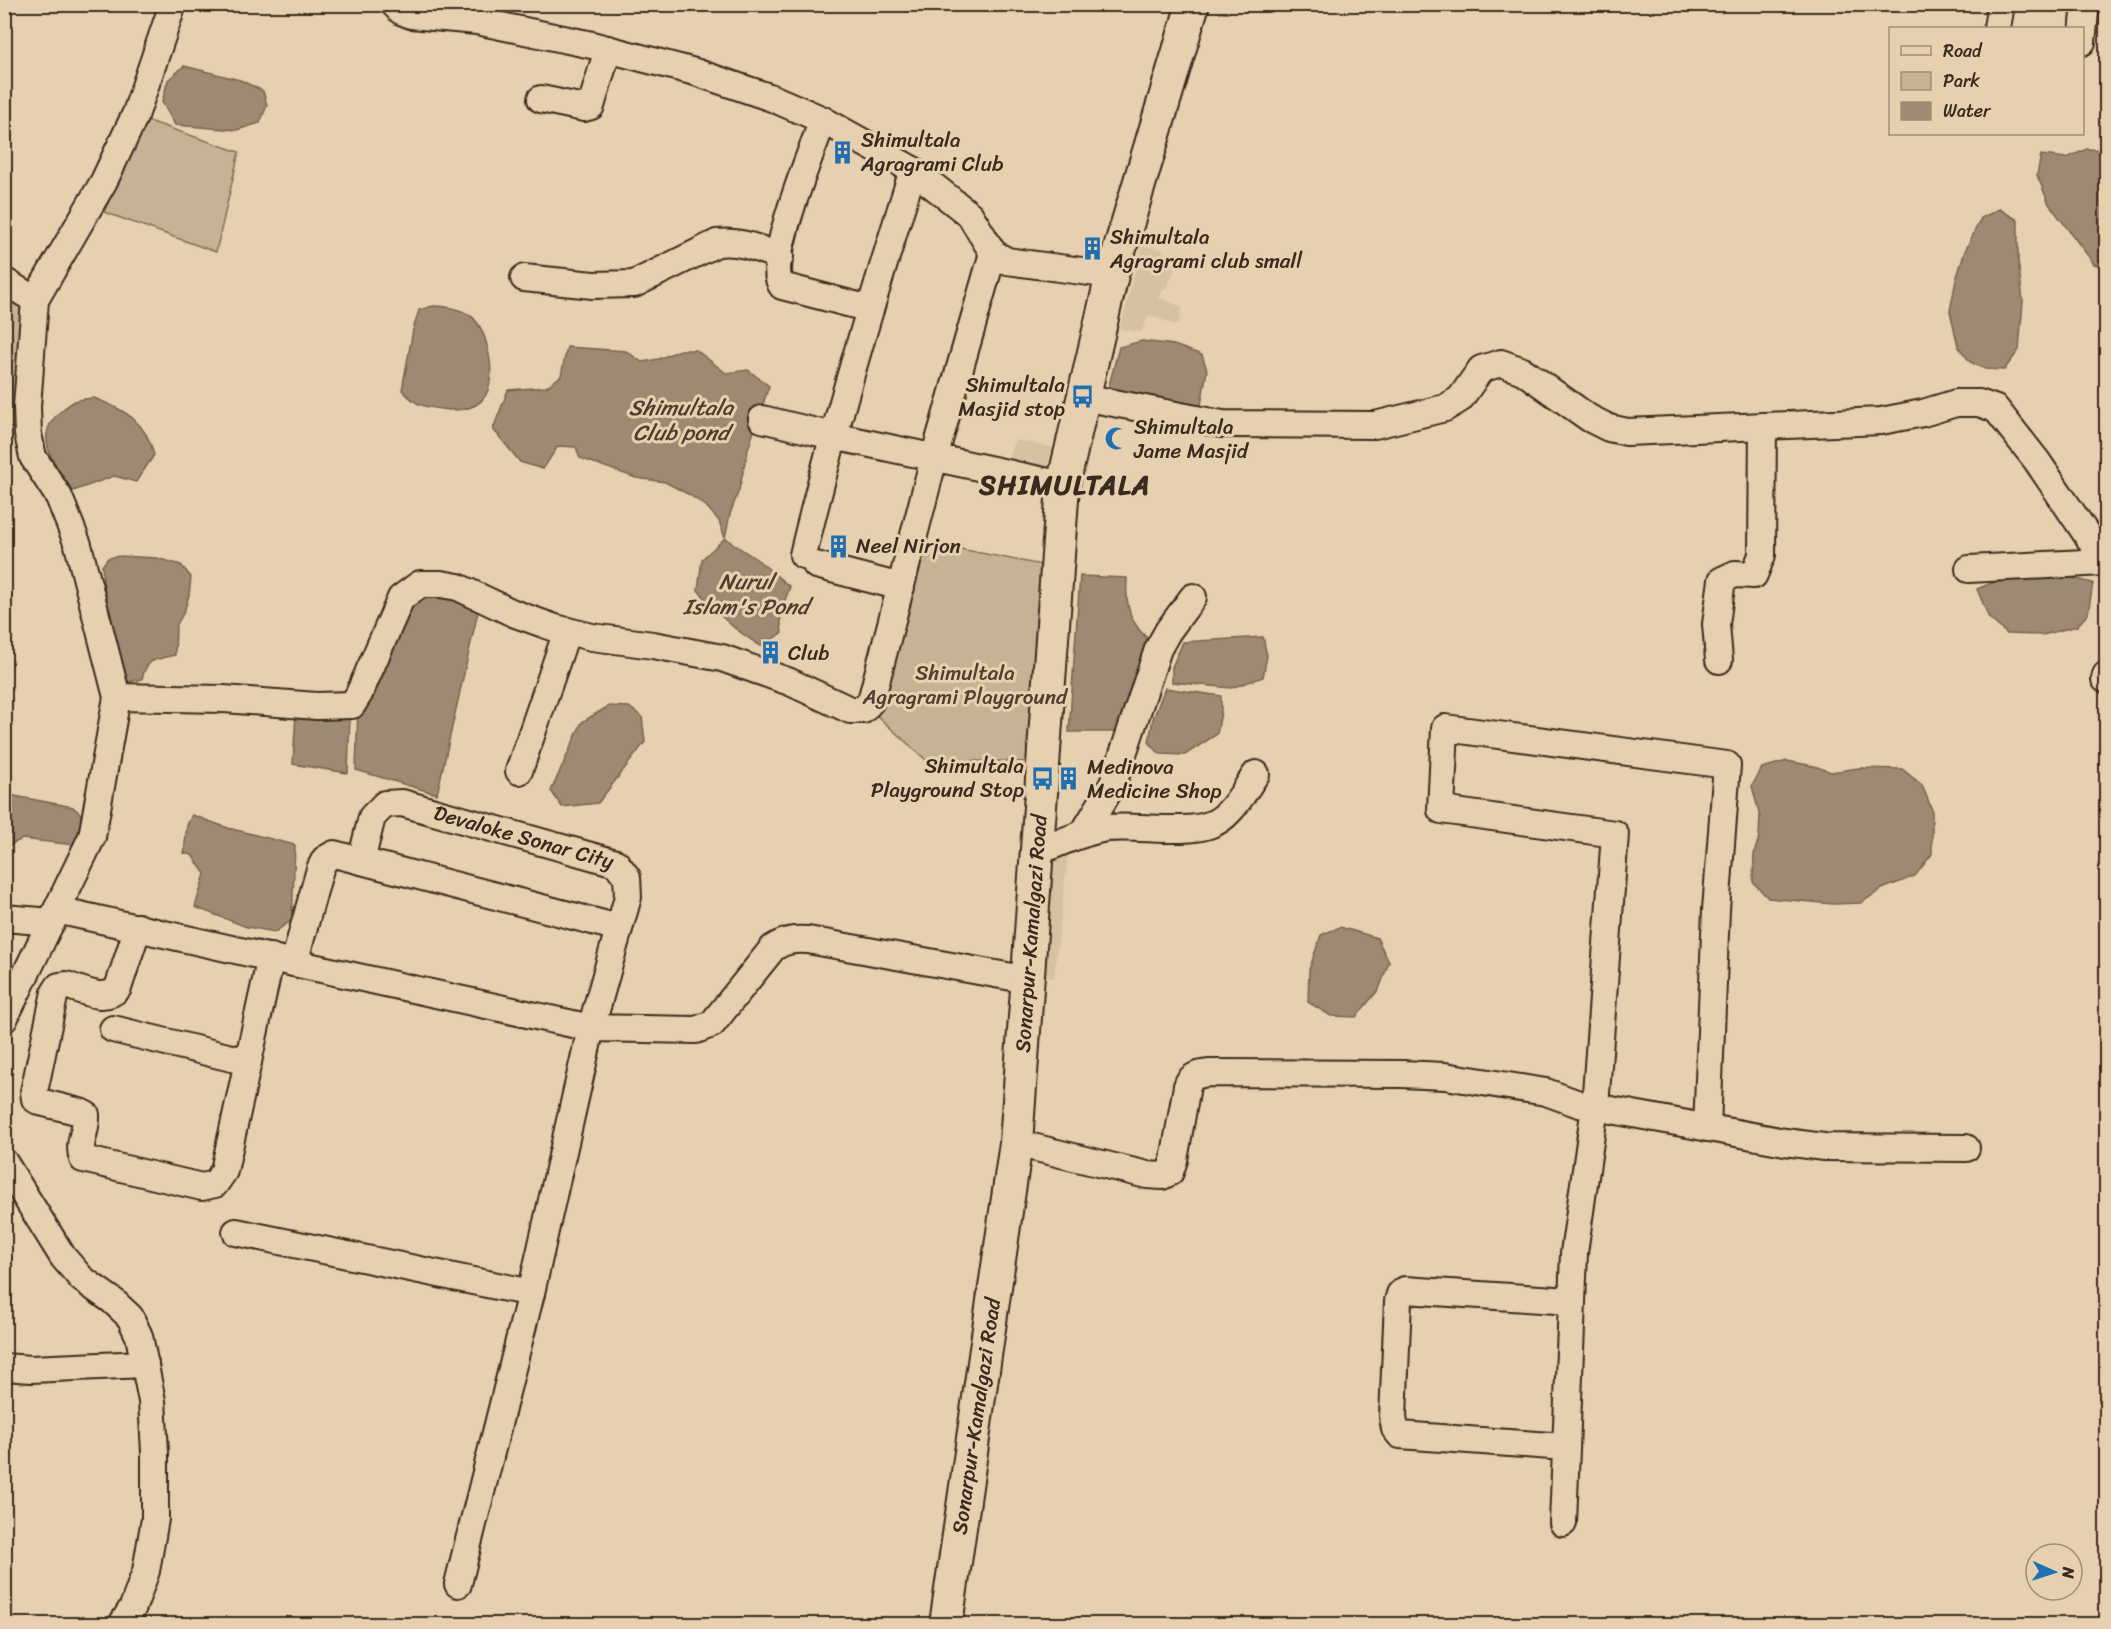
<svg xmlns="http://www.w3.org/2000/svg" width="2111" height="1629" font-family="Sriracha,sans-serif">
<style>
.built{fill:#d6c1a2}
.green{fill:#c7b295;stroke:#816e5a;stroke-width:1.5}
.water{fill:#9e8a73;stroke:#766451;stroke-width:1.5}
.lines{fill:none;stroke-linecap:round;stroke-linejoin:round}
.minor-casing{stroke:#3b2a1e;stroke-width:30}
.major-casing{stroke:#3b2a1e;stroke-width:36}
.minor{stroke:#e6d0af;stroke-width:26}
.major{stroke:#e6d0af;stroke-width:32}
.labels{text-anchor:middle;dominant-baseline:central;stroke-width:6;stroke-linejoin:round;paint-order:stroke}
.poi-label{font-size:21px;fill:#3b2a1e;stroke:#e6d0af;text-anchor:start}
.park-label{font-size:21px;fill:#503e30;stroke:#e6d0af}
.street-label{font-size:21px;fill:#3b2a1e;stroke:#e6d0af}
.water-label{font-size:22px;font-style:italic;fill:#4f3d2f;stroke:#e6d0af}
.district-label{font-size:27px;font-weight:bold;letter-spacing:1.5px;fill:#3b2a1e;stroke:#e6d0af}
</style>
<rect width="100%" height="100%" fill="#e6d0af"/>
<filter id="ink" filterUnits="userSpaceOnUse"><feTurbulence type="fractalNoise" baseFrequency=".0167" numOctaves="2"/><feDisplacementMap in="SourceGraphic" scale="12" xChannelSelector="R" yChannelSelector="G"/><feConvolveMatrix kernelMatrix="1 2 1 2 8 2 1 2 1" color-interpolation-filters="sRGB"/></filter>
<g filter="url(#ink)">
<g class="built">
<path d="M 1142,246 L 1161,249 L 1175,269 L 1167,287 L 1158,297 L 1182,307 L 1178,326 L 1149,315 L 1141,332 L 1120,329 Z"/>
<path d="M 1015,440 L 1061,449 L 1055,474 L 1005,466 Z"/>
<path d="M 1053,852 L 1068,853 L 1054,978 L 1042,977 Z"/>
</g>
<g class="green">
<path d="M 146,120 L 239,152 L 216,252 L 104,212 Z"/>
<path d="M 4,298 L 25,308 L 19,429 L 5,427 Z"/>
<path d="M 925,542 L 1047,566 L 1036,762 L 926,760 L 875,714 Z"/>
</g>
<g class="water">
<path d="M 184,66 L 240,80 L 263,91 L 267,105 L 260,123 L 237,130 L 175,125 L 162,102 L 168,80 Z"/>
<path d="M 2087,149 L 2106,150 L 2106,268 L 2094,264 L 2049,204 L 2037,175 L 2041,155 L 2067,158 Z"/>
<path d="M 1999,209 L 2018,220 L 2018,260 L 2023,301 L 2019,350 L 2004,370 L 1985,369 L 1970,362 L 1958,346 L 1950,311 L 1956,280 L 1965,251 L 1981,218 Z"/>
<path d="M 433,306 C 445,306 457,308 468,314 C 487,325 495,370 488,390 C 482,409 459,412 442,409 C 421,406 417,406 402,390 L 413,330 L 419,310 Z"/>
<path d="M 1142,341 L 1174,345 L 1202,355 L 1207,370 L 1201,405 L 1186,407 L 1107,393 L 1119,347 Z"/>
<path d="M 567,347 L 626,351 L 642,362 L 659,359 L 680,350 L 696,350 L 726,373 L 748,370 L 769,386 L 748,449 L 739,490 L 730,514 L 725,538 L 759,561 L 790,587 L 780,613 L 782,633 L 761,646 C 734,630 717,614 698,590 L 702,559 L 725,538 L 719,521 L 706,506 L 688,494 L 665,482 L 636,478 L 580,458 L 576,447 L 558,446 L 543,469 L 520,462 L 493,429 L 508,390 L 546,387 L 561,376 Z"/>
<path d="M 94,398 C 125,410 146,421 154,455 L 136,482 L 114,476 L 73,491 C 56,466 31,437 60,412 C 75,399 75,400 94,398 Z"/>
<path d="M 120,556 L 157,558 L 181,565 L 191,577 L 189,595 L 184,612 L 176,626 L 175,655 C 156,660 147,657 142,679 L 129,682 L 122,673 L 107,625 L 102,566 L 108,558 Z"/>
<path d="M 2039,575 L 2065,576 L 2093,583 L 2088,614 L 2077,626 L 2043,635 L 2007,634 L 1989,618 L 1977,589 L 1992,583 Z"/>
<path d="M 1080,576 L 1127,578 C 1125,607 1130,626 1154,644 L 1123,732 L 1069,732 Z"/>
<path d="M 434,588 L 479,607 L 437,794 L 356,770 L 358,708 L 409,591 Z"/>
<path d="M 1263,637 L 1267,656 L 1263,677 L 1231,688 L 1172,682 L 1172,667 L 1183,642 Z"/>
<path d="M 1165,688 L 1221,696 L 1221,712 L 1217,734 L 1185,755 L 1160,754 L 1149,742 L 1153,719 Z"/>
<path d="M 609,706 L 629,707 L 642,717 L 645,742 L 598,803 L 562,807 L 551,791 L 582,722 Z"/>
<path d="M 296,713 L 350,715 L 348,773 L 293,764 Z"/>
<path d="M 1787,761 L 1814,766 L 1831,772 L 1859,768 L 1902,769 L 1922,785 L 1932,810 L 1932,854 L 1915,876 L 1882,889 L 1861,903 L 1833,904 L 1768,898 L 1753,882 L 1754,854 L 1759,837 L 1760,816 L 1752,786 L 1762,768 Z"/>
<path d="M 4,794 L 73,807 L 81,814 L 82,833 L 75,845 L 22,839 L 12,844 L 5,851 Z"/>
<path d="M 192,815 L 228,828 L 295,845 L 292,920 L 275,932 L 247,927 L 195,907 L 205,874 L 192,855 L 184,853 L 187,825 Z"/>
<path d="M 1340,927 L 1377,938 L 1389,962 L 1379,989 L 1356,1017 L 1331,1016 L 1308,1002 L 1309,970 L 1321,935 Z"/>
</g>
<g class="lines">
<defs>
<g id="minor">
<path d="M 394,4 L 401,11 L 411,15 L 477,21 L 592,45 L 695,72 L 772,98 L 823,120 L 913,170 L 970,215 L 993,253 L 1007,261 L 1112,275"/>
<path d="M 1997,28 L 2001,4"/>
<path d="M 2082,42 L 2086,4"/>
<path d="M 541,99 L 584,108 L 591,106 L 608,49"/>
<path d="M 823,120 C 813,148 764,264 782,286 L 870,309"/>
<path d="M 524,278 L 593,285 L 634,284 L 717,243 C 741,240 759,249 780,257"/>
<path d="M 4,281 L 35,300"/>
<path d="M 1083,397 L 1222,424 L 1375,425 L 1445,408 L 1460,399 L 1481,369 L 1501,363 L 1523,371 L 1589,418 L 1609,428 L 1627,432 L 1881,421 L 1923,413 L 1956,403 L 1979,403 L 1996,409 L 2037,461 L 2106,563"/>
<path d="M 762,419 L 833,436 L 1063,485"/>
<path d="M 803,555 C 834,425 873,298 913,170"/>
<path d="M 816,565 L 901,587"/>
<path d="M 1969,569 L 2105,562"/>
<path d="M 1719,660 L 1716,624 L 1722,580 L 1735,574 L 1754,575 L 1762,555 L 1763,426"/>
<path d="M 2105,679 L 2106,675"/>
<path d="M 117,697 L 224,699 L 317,706 L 352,705 L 359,694 L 401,598 L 420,584 L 441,584 L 458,587 L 513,613 L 555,628 L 592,637 L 653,645 L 722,658 L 790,682 L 850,710 L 863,710 L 871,701 L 934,458 L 993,253"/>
<path d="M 519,771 L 567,631"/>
<path d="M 1083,834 L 1113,784 L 1158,649 L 1168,631 L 1193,597"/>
<path d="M 1037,852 C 1059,843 1083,832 1107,828 C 1136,825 1184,834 1209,825 C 1231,818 1243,792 1256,774"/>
<path d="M 361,861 L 619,928"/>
<path id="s1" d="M 57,910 L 294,963 L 320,869 L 325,859 L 334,854 L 361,861 L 372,817 L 385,804 L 402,803 L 616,863 L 627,877 L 628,897 L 591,1028 L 696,1030 L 712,1024 L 773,948 C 785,940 794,939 808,940 L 1012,977 L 1028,977"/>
<path d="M 4,918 L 52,922"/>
<path d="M 138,927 L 118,988 C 105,1003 82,990 66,985 L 59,986 L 55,992 L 34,1092 L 35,1099 L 40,1102 L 80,1112 L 86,1115 C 87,1132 77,1142 83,1159 L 202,1187 L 215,1184 L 224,1171 L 271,957"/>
<path d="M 294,963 L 591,1028 L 531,1293 L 458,1584"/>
<path d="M 4,1019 L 92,837 L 117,697 L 78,545 L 59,497 L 33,457 L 28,434 L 27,407 L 35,300 L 104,181 L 136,113 L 173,4"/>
<path d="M 113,1029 L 248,1062"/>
<path d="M 1016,1143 L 1147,1175 L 1162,1176 L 1170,1172 L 1174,1160 L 1187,1086 C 1190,1075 1200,1074 1210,1073 L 1402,1074 L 1445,1076 L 1546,1092 L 1579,1104 L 1785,1142 L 1824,1147 L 1966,1148"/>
<path d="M 4,1162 L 63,1257 L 82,1279 L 113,1301 L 130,1317 L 139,1336 L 152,1401 L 155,1452 L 155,1519 L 146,1571 L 133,1607 L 122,1624"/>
<path d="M 236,1232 L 531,1293"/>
<path d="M 4,1367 L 31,1369 L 145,1364"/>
<path d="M 1565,1447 L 1400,1435 L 1395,1429 L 1393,1417 L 1398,1301 L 1400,1294 L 1405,1290 L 1571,1301"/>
<path d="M 1563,1523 L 1574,1253 L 1595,1107 L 1615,834 L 1441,810 L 1445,728 L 1727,765 L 1716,910 L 1707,1128"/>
</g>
<g id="major">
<path id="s2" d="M 946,1624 L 1016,1143 L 1063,485 L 1112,275 L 1193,4"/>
</g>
</defs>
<use href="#minor" class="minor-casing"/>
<use href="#major" class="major-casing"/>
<use href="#minor" class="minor"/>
<use href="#major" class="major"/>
</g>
</g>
<defs>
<symbol id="building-bare" viewBox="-9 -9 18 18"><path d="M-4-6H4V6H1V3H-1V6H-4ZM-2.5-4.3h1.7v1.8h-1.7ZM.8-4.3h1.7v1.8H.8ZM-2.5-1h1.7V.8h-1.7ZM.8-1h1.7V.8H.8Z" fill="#1f6fb2" stroke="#e6d0af" stroke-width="2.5" paint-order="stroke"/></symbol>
<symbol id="bus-bare" viewBox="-9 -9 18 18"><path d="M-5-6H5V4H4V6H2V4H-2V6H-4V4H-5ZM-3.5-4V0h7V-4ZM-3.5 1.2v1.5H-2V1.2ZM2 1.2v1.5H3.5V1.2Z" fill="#1f6fb2" stroke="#e6d0af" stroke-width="2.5" paint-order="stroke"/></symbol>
<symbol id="mosque-bare" viewBox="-9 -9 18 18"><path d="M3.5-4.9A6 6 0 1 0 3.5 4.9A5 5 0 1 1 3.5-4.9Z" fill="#1f6fb2" stroke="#e6d0af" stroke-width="2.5" paint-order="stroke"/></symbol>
</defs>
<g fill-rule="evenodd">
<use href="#building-bare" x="826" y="136" width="33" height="33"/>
<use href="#building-bare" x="1076" y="232" width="33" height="33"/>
<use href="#bus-bare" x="1066" y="380" width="33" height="33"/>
<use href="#mosque-bare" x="1100" y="422" width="33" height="33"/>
<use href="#building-bare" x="822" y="530" width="33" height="33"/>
<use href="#building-bare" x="754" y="636" width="33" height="33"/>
<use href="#bus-bare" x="1026" y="762" width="33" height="33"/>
<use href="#building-bare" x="1052" y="762" width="33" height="33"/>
</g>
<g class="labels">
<g class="poi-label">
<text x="861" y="140">Shimultala<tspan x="861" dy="24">Agragrami Club</tspan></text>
<text x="1110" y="237">Shimultala<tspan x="1110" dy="24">Agragrami club small</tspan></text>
<text x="1065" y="385" text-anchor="end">Shimultala<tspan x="1065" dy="24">Masjid stop</tspan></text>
<text x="1134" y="427">Shimultala<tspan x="1134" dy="24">Jame Masjid</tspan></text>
<text x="856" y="546">Neel Nirjon</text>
<text x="788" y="653">Club</text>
<text x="1024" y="766" text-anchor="end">Shimultala<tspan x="1024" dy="24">Playground Stop</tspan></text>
<text x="1087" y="767">Medinova<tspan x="1087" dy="24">Medicine Shop</tspan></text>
</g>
<g class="park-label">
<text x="965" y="673">Shimultala<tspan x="965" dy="24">Agragrami Playground</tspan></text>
</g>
<g class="street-label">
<text stroke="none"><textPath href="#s1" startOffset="597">Devaloke Sonar City</textPath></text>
<text stroke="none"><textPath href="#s2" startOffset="696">Sonarpur-Kamalgazi Road</textPath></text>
<text stroke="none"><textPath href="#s2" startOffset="210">Sonarpur-Kamalgazi Road</textPath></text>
</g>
<g class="water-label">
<text x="681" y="407">Shimultala<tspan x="681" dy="25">Club pond</tspan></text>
<text x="746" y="581">Nurul<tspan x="746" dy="25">Islam's Pond</tspan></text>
</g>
<g class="district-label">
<text x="1065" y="485">SHIMULTALA</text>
</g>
</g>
<rect width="2111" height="1629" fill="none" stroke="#e6d0af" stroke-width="24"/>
<rect x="12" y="12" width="2087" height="1605" fill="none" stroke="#3b2a1e" stroke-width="2" filter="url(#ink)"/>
<rect x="1889" y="27" width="195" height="108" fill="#e6d0af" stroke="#a28e75" stroke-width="1.5"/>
<rect x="1901" y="46" width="30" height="9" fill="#e6d0af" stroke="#a28e75" stroke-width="1.5"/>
<text x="1943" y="57" font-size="18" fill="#3b2a1e">Road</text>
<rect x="1901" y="72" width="30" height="18" fill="#c7b295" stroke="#a28e75" stroke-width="1.5"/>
<text x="1943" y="87" font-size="18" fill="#3b2a1e">Park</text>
<rect x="1901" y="102" width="30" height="18" fill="#9e8a73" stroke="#a28e75" stroke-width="1.5"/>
<text x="1943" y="117" font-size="18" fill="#3b2a1e">Water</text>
<g transform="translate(2054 1572) rotate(93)"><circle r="28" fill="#e6d0af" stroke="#a28e75" stroke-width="1.5"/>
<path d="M0-4.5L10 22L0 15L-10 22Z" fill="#1f6fb2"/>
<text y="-9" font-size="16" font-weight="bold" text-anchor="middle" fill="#3b2a1e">N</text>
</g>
</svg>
